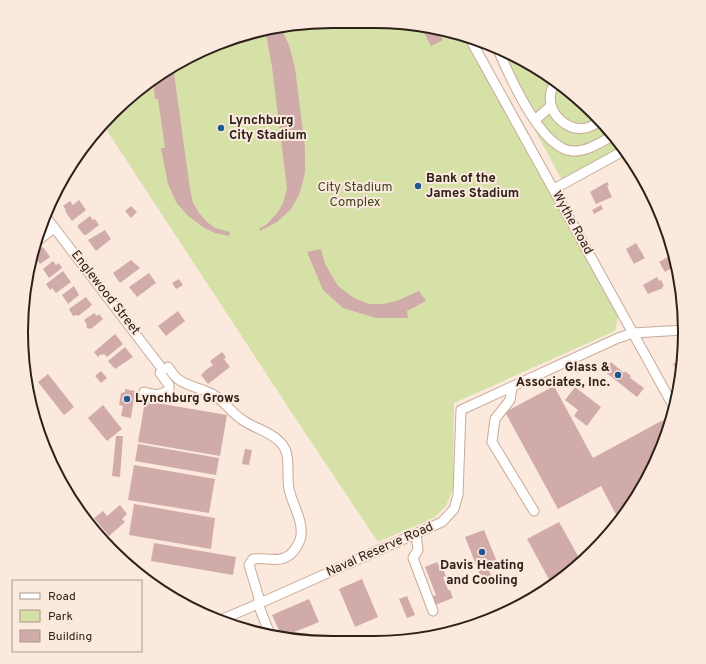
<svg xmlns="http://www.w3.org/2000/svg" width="706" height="664" font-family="Overpass,sans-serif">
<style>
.green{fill:#d5e1a7}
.building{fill:#d1abaa}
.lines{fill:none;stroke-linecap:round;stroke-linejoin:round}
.minor-casing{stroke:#c9aa98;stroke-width:11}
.minor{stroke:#fff;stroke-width:9}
.poi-dot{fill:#235790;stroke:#fce9dd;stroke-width:1.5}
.labels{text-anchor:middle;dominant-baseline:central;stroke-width:4;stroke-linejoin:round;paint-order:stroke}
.poi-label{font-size:13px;font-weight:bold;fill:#2d211a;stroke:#fce9dd;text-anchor:start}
.park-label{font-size:13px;fill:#3e451c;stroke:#fce9dd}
.street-label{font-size:13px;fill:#2d211a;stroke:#fce9dd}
.rim{fill:none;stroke:#2d211a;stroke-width:2}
</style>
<rect width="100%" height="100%" fill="#fce9dd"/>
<g class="green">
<path d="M 332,21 L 455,32 L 461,34 L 618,316 L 615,331 L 454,403 L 453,489 L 446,506 L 434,518 L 378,542 L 290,410 L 102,123 L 143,85 L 195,53 L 271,27 Z"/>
<path d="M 488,44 L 512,53 L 564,85 L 608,127 L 622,147 L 562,180 Z"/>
</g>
<g class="building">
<path d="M 280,26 L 289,45 L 295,68 L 305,148 L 305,172 L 302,185 L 299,195 L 291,209 L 277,222 L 260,231 L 259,229 L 267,224 L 278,212 L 283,203 L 287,188 L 272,67 L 265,29 Z"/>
<path d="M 422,29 L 438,30 L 443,40 L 431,46 Z"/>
<path d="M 173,66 L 190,189 L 193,203 L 199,213 L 207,222 L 215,228 L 230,232 L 229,236 L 215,233 L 203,227 L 188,216 L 176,202 L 168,184 L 161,148 L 165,148 L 158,99 L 155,99 L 153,79 Z"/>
<path d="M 70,167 L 73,172 L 66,177 L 68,180 L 59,189 L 58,188 L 63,177 Z"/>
<path d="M 607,182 L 609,185 L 607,186 L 612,197 L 596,204 L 590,192 Z"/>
<path d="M 79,200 L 86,210 L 72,221 L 65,211 L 66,210 L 63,206 L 70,201 L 73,205 Z"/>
<path d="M 601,205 L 603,209 L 594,214 L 592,210 Z"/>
<path d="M 131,206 L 137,212 L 131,218 L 125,211 Z"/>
<path d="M 90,216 L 93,220 L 95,219 L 99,225 L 86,235 L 84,235 L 77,226 Z"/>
<path d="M 105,230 L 111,239 L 96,251 L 88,240 Z"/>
<path d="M 636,243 L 645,258 L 634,264 L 626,249 Z"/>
<path d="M 43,247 L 50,257 L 40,264 L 33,255 Z"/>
<path d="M 321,249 L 325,264 L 338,286 L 354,298 L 369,304 L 384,304 L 399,300 L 419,291 L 426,301 L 407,311 L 408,318 L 376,318 L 343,308 L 323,290 L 307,252 Z"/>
<path d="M 668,257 L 673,267 L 665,272 L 659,262 Z"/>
<path d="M 131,260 L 140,268 L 120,283 L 113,273 Z"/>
<path d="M 53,261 L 56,265 L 59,263 L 62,268 L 49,278 L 43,269 Z"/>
<path d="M 63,271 L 71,282 L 56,293 L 52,288 L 50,290 L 46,284 Z"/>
<path d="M 149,273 L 156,283 L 137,297 L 129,287 Z"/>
<path d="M 657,277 L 659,281 L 661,280 L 664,286 L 662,287 L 663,288 L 648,294 L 643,285 Z"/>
<path d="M 179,279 L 183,285 L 176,289 L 172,283 Z"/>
<path d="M 74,286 L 79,295 L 68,304 L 62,295 Z"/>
<path d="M 86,297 L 92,305 L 90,306 L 90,307 L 78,316 L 77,315 L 73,316 L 69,309 Z"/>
<path d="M 24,311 L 29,317 L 24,322 L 22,319 L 22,313 Z"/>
<path d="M 178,311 L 185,321 L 166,336 L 158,326 Z"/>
<path d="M 94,313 L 97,316 L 99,314 L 103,319 L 91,329 L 90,328 L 88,329 L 86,326 L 87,325 L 84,320 Z"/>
<path d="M 115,334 L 123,344 L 107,357 L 104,354 L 102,355 L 101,354 L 98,357 L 94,352 Z"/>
<path d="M 125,347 L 133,357 L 115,369 L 108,361 Z"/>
<path d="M 222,352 L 226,357 L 224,359 L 230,367 L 208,384 L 201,375 L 206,370 L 213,365 L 210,361 Z"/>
<path d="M 683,358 L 681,371 L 678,373 L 673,364 Z"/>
<path d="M 611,362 L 624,373 L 625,371 L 631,376 L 630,378 L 644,388 L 637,397 L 604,371 Z"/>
<path d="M 101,371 L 107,378 L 101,383 L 95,376 Z"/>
<path d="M 48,374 L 74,407 L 64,415 L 38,382 Z"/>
<path d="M 554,386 L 593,458 L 663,420 L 668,429 L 653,469 L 620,522 L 601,486 L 558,509 L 505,412 Z"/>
<path d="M 575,387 L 601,407 L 587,426 L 574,416 L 578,410 L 565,400 Z"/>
<path d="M 125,389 L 135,391 L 131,418 L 121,416 L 123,406 L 119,405 L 121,393 L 125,392 Z"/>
<path d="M 145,401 L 227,415 L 220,456 L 138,442 Z"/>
<path d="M 103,405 L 122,429 L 107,441 L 88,418 Z"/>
<path d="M 116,436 L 123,436 L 120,477 L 112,476 Z"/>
<path d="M 138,444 L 219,458 L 216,475 L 135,461 Z"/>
<path d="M 245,449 L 252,450 L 249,465 L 242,464 Z"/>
<path d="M 134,465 L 215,479 L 209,513 L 128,500 Z"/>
<path d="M 134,504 L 215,518 L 211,549 L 129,535 Z"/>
<path d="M 120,505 L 127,514 L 122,519 L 125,522 L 109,536 L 94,518 L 103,511 L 107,516 Z"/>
<path d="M 559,522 L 582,563 L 552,585 L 527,539 Z"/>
<path d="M 484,530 L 499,567 L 489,571 L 492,576 L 484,579 L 482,574 L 480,575 L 465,537 Z"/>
<path d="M 154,543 L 236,557 L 233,575 L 151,561 Z"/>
<path d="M 437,562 L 439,566 L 441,565 L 446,576 L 443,577 L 448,590 L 450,590 L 453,598 L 435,605 L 432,597 L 436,595 L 425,567 Z"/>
<path d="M 362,579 L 378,617 L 355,627 L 339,589 Z"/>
<path d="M 407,596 L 415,615 L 407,618 L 399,599 Z"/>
<path d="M 309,599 L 319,622 L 282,637 L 272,615 Z"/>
</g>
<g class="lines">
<defs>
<g id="minor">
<path d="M 469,37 L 675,409"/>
<path d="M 497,47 C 508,73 540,148 572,151 C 587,152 601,142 614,135"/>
<path d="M 556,81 C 535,110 576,145 600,120"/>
<path d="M 535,120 L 551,106"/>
<path d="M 554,189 L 625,150"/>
<path d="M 46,217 L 163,370"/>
<path d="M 36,242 L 54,228"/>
<path d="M 168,367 C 171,371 174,376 178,379 C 188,387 203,388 214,395 C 224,401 231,412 241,419 C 253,428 270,431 280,442 C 292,453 286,474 289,489 C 292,504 303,519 301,536 C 300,542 294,553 288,556 C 278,563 264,557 253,559 L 249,565 L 259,598 L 258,604 L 271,637"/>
<path d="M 512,387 L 510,400 L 495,419 L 492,442 L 534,511"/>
<path d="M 144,392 C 153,395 160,396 169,390 L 169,385 L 160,373"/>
<path d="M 416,534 L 418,550 L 413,558 L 433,611"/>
<path d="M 218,621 L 258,604 L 442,522 L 454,509 L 458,495 L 461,410 L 618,338 L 633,333 L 684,330"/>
</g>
</defs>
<use href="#minor" class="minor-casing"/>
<use href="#minor" class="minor"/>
</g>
<g class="poi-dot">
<circle cx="221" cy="128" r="4"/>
<circle cx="418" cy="186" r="4"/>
<circle cx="618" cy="375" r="4"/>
<circle cx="127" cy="399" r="4"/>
<circle cx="482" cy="552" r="4"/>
</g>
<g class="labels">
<g class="poi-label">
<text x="229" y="121">Lynchburg<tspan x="229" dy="15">City Stadium</tspan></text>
<text x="426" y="179">Bank of the<tspan x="426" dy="15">James Stadium</tspan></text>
<text x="610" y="368" text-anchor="end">Glass &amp;<tspan x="610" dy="15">Associates, Inc.</tspan></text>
<text x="135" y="399">Lynchburg Grows</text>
<text x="482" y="566" text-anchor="middle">Davis Heating<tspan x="482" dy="15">and Cooling</tspan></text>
</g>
<g class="park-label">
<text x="355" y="188">City Stadium<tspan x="355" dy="15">Complex</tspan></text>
</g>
<g class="street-label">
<text transform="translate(572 223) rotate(61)">Wythe Road</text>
<text transform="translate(105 293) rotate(52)">Englewood Street</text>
<text transform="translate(380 550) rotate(-24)">Naval Reserve Road</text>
</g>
</g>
<path d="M0 0H706V664H0ZM332 28H374A304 304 0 0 1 678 332V332A304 304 0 0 1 374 636H332A304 304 0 0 1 28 332V332A304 304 0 0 1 332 28Z" fill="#fce9dd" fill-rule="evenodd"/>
<path class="rim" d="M332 28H374A304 304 0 0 1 678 332V332A304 304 0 0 1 374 636H332A304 304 0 0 1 28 332V332A304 304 0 0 1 332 28Z"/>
<rect x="12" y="580" width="130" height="72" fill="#fce9dd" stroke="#a9998f"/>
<rect x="20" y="593" width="20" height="6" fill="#ffffff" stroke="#a9998f"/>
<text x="48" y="600" font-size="12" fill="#2d211a">Road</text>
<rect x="20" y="610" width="20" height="12" fill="#d5e1a7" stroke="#a9998f"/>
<text x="48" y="620" font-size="12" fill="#2d211a">Park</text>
<rect x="20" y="630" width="20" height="12" fill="#d1abaa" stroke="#a9998f"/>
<text x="48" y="640" font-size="12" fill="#2d211a">Building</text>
</svg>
